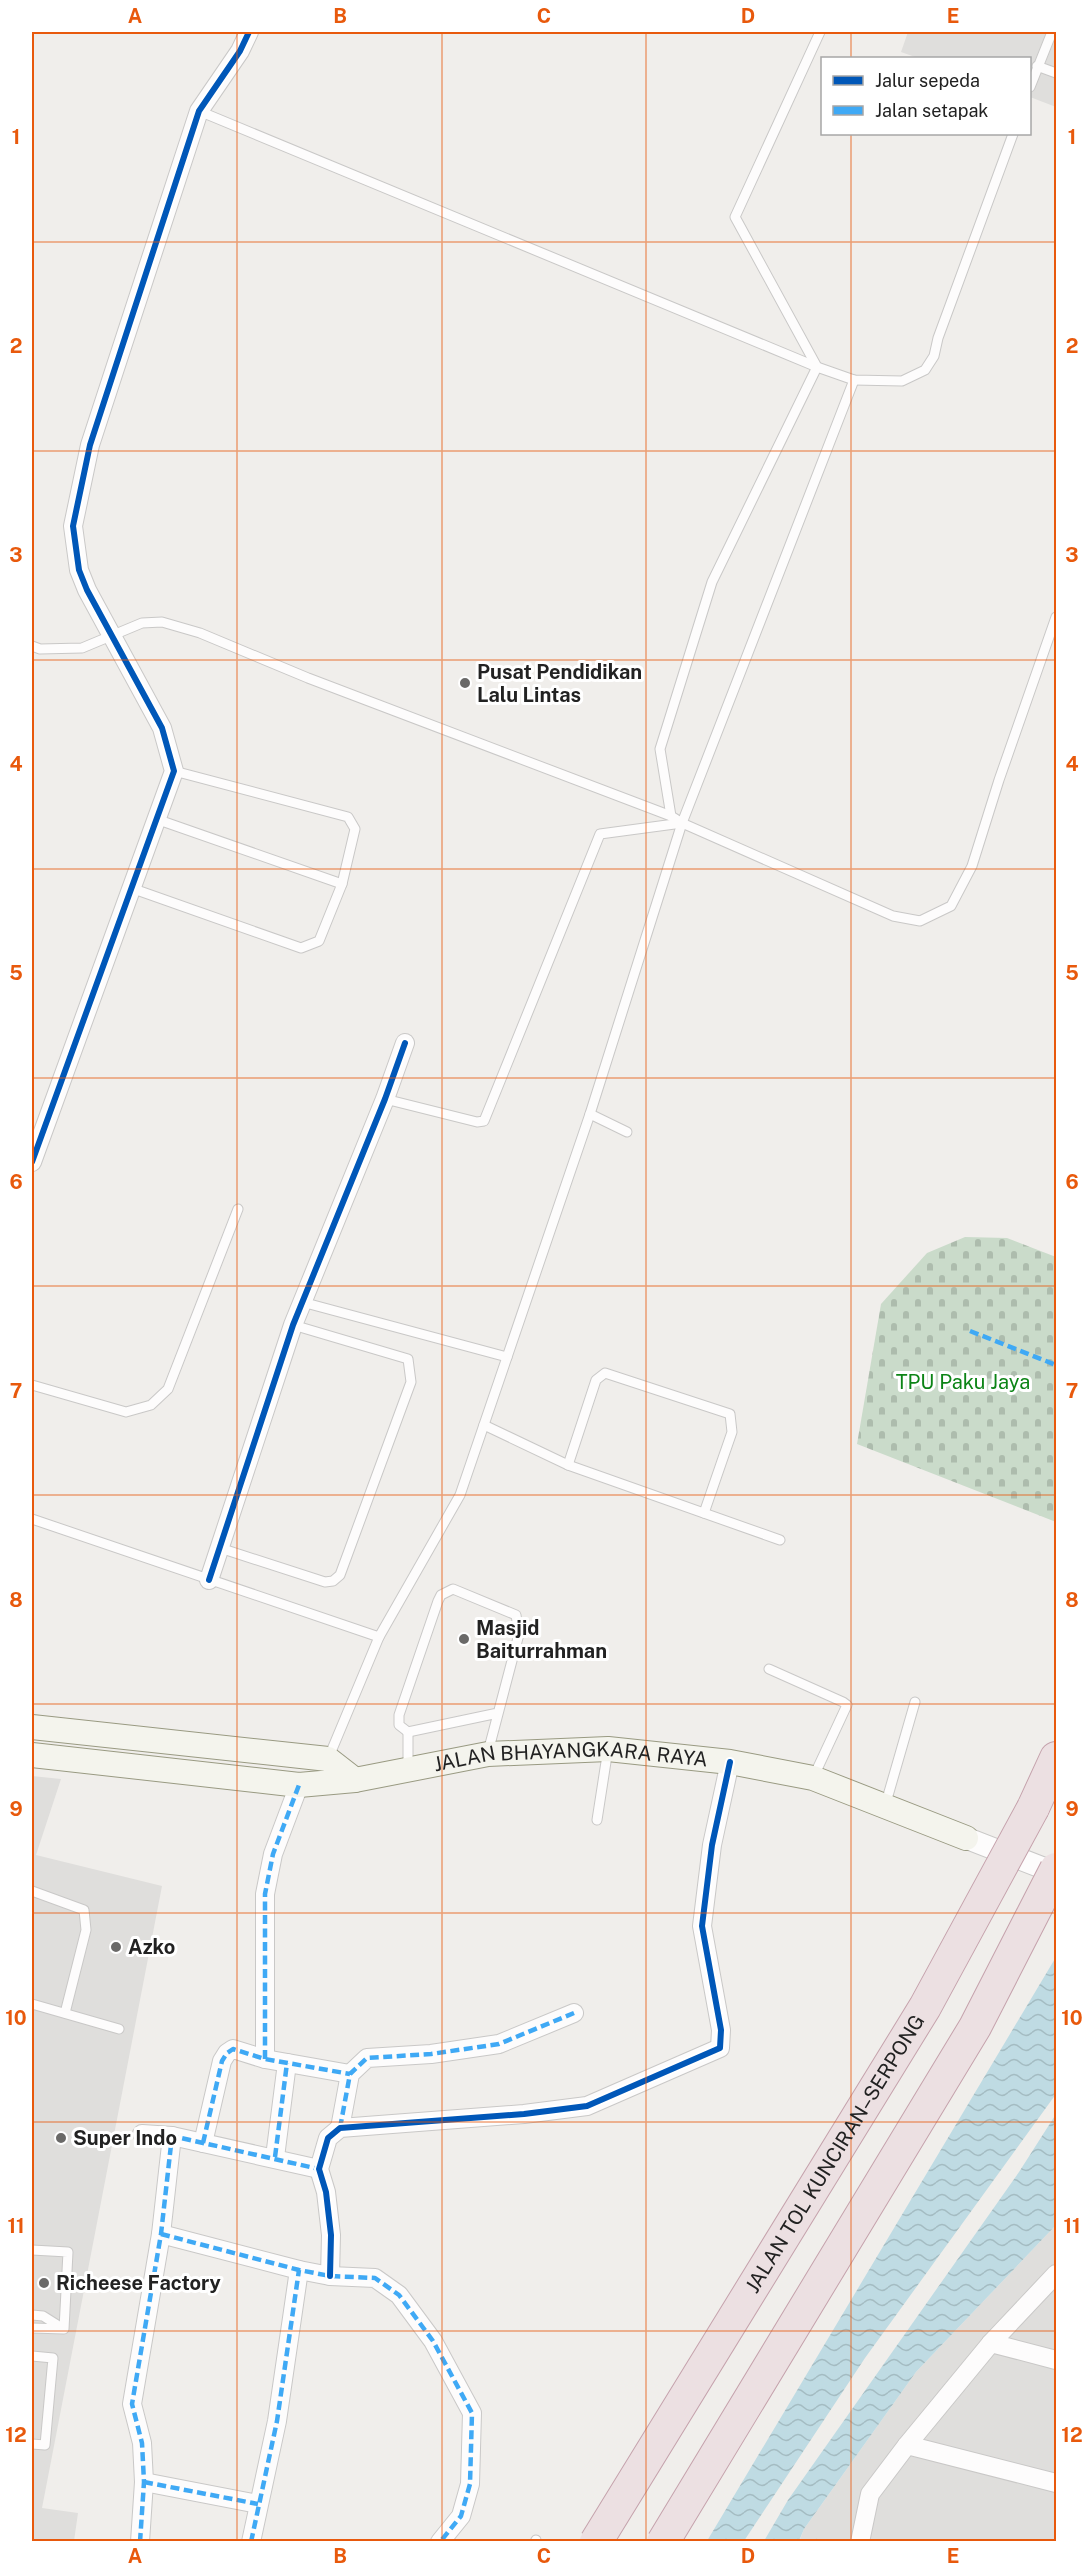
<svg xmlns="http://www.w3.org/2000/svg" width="1088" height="2573" font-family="'Public Sans',sans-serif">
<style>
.residential{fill:#dfdedc}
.cemetery{fill:url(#cemetery-stones)}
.water{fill:url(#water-waves)}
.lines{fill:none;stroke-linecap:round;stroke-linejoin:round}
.service-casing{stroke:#c9c8c7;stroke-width:11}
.minor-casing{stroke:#c9c8c7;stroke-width:20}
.tertiary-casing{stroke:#c9c8c7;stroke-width:23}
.secondary-casing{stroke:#999a82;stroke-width:26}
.motorway-casing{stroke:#c5a2ac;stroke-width:34}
.path{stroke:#dccecd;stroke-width:4;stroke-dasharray:3 3;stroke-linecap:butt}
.service{stroke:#fdfcfc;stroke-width:9}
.minor{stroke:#fdfcfc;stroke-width:18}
.tertiary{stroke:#fdfcfc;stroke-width:21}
.secondary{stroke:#f4f4ed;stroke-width:24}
.motorway{stroke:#ece0e2;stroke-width:32}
.motorway-bridge-casing{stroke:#c5a2ac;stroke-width:34;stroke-linecap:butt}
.motorway-bridge{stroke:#ece0e2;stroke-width:32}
.quiet{stroke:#3fa9f5;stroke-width:4.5;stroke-dasharray:9 4.5;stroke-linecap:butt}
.cycleway-casing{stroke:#fff;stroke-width:10}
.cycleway{stroke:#0057b8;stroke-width:6}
.grid{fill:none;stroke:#e8590c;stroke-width:1.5;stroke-opacity:0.55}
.poi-dot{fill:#6a6968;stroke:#fff;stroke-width:2}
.labels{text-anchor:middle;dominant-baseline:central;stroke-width:6;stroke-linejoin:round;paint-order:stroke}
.poi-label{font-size:20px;font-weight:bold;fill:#222;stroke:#fff;text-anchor:start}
.park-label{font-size:20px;fill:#0c8416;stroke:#fff}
.street-label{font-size:20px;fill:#222;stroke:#fff}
.neatline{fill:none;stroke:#e8590c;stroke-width:2}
.grid-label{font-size:20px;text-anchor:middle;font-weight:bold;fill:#e8590c}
</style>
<defs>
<pattern id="cemetery-stones" width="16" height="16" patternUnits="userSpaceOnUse" patternTransform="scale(1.5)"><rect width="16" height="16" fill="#cadbca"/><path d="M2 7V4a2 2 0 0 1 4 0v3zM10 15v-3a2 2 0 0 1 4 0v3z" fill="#adbcad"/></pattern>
<pattern id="water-waves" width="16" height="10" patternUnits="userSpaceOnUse" patternTransform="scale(1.5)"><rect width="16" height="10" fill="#bfdbe3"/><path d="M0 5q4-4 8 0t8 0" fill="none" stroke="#a4bcc2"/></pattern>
</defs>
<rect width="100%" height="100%" fill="#f0eeeb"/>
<g class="residential">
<path d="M 908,32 L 1056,32 L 1056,107 L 1030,97 L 1030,58 L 918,58 L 901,52 Z"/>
<path d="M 32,1776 L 61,1779 L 36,1855 L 162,1886 L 42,2508 L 78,2513 L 74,2541 L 32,2542 Z"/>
<path d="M 1056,2225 L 1056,2541 L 799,2542 L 804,2529 L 916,2372 Z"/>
</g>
<path class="cemetery" d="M 965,1237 L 1007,1238 L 1056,1257 L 1056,1522 L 857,1444 L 881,1304 L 927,1253 Z"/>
<g class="water">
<path d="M 1056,1957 L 1056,2094 L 865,2358 L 744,2541 L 707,2541 Z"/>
<path d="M 1056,2114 L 1056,2225 L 916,2372 L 804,2529 L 799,2541 L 764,2541 L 788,2500 L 1019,2172 Z"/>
</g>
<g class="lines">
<defs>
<g id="service">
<path d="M 1037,66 L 1056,73"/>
<path d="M 1030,87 L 1052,32"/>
<path d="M 199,111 L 817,367"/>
<path d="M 817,367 L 735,217 L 820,32"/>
<path d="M 32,646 L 40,649 L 82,648 L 142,623 L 162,622 L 200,633 L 308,678 L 671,816"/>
<path d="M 174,771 L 348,817 L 355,829 L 342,884"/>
<path d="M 682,823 L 854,380"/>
<path d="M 131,888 L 301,948 L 319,941 L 342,884 L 156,819"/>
<path d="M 385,1099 L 477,1122 L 484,1121 L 600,834 L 682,823 L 893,916 L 920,921 L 951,906 L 972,866 L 999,780 L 1056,617"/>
<path d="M 590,1114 L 627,1132"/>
<path d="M 302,1302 L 507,1357"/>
<path d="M 32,1385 L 126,1412 L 151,1405 L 168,1389 L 238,1209"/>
<path d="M 484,1425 L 568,1465 L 780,1540"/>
<path d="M 568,1465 L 596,1380 L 605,1373 L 730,1414 L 732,1432 L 704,1513"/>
<path d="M 32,1519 L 379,1637"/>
<path d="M 220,1548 L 325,1582 L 333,1581 L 340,1575 L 411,1382 L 408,1359 L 293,1325"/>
<path d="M 769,1669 L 843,1702 L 847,1705 L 813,1778"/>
<path d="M 408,1732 L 408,1768"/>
<path d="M 488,1752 L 519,1634 L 516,1615 L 453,1589 L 441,1595 L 438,1601 L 399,1715 L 399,1725 L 408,1732 L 498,1713"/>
<path d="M 328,1759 L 379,1637 L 460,1495 L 590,1114 L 682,823 L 671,816 L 660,749 L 712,582 L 817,367 L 854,380 L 902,381 L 925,370 L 934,356 L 938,338 L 1013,134"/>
<path d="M 885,1806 L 915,1702"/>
<path d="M 597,1820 L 608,1749"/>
<path d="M 32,1891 L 84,1910 L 86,1930 L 65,2013"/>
<path d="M 32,2004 L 119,2029"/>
<path d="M 32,2250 L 68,2252 L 64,2329 L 32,2328"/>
<path d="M 32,2315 L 43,2316 L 62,2328"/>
<path d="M 32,2356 L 53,2358 L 45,2445 L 32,2444"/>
<path d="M 535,2542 L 536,2540"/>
</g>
<g id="minor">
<path d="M 32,1162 L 174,771 L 162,728 L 87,590 L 79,570 L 73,526 L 90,445 L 199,111 L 240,51 L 249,32"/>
<path d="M 209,1580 L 293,1325 L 385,1099 L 405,1043"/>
<path d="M 265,2059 L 265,1894 L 273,1854 L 299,1785"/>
<path d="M 340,2128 L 350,2074 L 367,2058 L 431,2054 L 499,2044 L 574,2013"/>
<path d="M 142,2134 L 172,2136 L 319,2169"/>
<path d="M 203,2143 L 222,2061 L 227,2053 L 233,2049 L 265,2059 L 350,2074"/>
<path d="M 275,2157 L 287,2063"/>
<path d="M 161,2234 L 299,2270 L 330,2276 L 375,2278 L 399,2295 L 433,2341 L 472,2413 L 470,2484 L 461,2516 L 440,2542"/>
<path d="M 330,2276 L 331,2235 L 326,2192 L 319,2169 L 328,2138 L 340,2128 L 524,2114 L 587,2106 L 720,2048 L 721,2030 L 702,1926 L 712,1845 L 730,1762"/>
<path d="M 991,2343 L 1056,2360"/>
<path d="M 907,2445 L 1056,2483"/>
<path d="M 144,2482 L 258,2504"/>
<path d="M 140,2542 L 144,2482 L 142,2443 L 132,2404 L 161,2234 L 172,2136"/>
<path d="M 251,2542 L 277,2421 L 299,2270"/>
<path d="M 860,2542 L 870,2494 L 907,2445 L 991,2343 L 1056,2274"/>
</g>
<path id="tertiary" d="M 966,1838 L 1056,1873"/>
<g id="secondary">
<path d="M 32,1727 L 328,1759 L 355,1780"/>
<path id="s1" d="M 32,1755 L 299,1785 L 355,1780 L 488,1754 L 608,1749 L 730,1762 L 813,1778 L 966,1838"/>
</g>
<path id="motorway" d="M 1033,1808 L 1056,1758"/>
</defs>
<use href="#service" class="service-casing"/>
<use href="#minor" class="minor-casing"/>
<use href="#tertiary" class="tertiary-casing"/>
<use href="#secondary" class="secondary-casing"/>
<use href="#motorway" class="motorway-casing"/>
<path class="path" d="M 817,2542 L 818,2539"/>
<use href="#service" class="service"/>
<use href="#minor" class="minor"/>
<use href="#tertiary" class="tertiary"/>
<use href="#secondary" class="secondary"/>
<use href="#motorway" class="motorway"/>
<defs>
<g id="motorway-bridge">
<path id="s2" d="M 596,2542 L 925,2007 L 1033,1808"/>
<path d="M 663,2542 L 975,2027 L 1056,1869"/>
</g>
</defs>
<use href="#motorway-bridge" class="motorway-bridge-casing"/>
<use href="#motorway-bridge" class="motorway-bridge"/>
<g class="quiet">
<path d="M 970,1331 L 1056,1365"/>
<path d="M 265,2059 L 265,1894 L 273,1854 L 299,1785"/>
<path d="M 340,2128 L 350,2074 L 367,2058 L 431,2054 L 499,2044 L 574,2013"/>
<path d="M 142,2134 L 172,2136 L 319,2169"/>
<path d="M 203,2143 L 222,2061 L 227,2053 L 233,2049 L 265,2059 L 350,2074"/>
<path d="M 275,2157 L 287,2063"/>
<path d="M 161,2234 L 299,2270 L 330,2276 L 375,2278 L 399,2295 L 433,2341 L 472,2413 L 470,2484 L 461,2516 L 440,2542"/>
<path d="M 144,2482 L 258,2504"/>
<path d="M 140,2542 L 144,2482 L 142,2443 L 132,2404 L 161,2234 L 172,2136"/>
<path d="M 251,2542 L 277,2421 L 299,2270"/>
</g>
<defs>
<g id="cycleway">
<path d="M 32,1162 L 174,771 L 162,728 L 87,590 L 79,570 L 73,526 L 90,445 L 199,111 L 240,51 L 249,32"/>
<path d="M 209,1580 L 293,1325 L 385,1099 L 405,1043"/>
<path d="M 330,2276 L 331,2235 L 326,2192 L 319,2169 L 328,2138 L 340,2128 L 524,2114 L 587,2106 L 720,2048 L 721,2030 L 702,1926 L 712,1845 L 730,1762"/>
</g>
</defs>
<use href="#cycleway" class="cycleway-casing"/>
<use href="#cycleway" class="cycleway"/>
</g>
<path class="grid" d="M 237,32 L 237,2542M 442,32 L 442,2542M 646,32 L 646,2542M 851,32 L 851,58M 851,134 L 851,2542M 32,242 L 1056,242M 32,451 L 1056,451M 32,660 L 1056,660M 32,869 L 1056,869M 32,1078 L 1056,1078M 32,1286 L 1056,1286M 32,1495 L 1056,1495M 32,1704 L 1056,1704M 32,1913 L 1056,1913M 32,2122 L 1056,2122M 32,2331 L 1056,2331"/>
<g class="poi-dot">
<circle cx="465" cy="683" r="6"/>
<circle cx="464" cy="1639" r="6"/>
<circle cx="116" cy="1947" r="6"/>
<circle cx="61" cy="2138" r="6"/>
<circle cx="44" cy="2283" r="6"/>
</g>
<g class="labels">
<g class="poi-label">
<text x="477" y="672">Pusat Pendidikan<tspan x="477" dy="23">Lalu Lintas</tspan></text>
<text x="476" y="1628">Masjid<tspan x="476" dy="23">Baiturrahman</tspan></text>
<text x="128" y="1947">Azko</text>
<text x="73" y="2138">Super Indo</text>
<text x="56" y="2283">Richeese Factory</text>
</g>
<g class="park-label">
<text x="963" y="1382">TPU Paku Jaya</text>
</g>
<g class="street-label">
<text stroke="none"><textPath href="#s1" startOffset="543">JALAN BHAYANGKARA RAYA</textPath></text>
<text stroke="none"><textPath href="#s2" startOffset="456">JALAN TOL KUNCIRAN–SERPONG</textPath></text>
</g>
</g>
<rect width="1088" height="2573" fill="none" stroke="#ffffff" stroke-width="66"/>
<rect x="821" y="57" width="210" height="78" fill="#ffffff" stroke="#a7a7a7" stroke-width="1.5"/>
<rect x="833" y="76" width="30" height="9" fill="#0057b8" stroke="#a7a7a7" stroke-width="1.5"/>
<text x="875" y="87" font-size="18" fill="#222222">Jalur sepeda</text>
<rect x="833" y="106" width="30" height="9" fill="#3fa9f5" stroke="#a7a7a7" stroke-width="1.5"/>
<text x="875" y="117" font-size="18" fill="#222222">Jalan setapak</text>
<rect x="33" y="33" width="1022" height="2507" class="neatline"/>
<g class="grid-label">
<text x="135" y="23">A</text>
<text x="340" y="23">B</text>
<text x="544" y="23">C</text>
<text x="748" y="23">D</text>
<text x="953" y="23">E</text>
<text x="16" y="144">1</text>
<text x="1072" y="144">1</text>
<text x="16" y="353">2</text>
<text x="1072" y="353">2</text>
<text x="16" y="562">3</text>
<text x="1072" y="562">3</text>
<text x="16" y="771">4</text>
<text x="1072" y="771">4</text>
<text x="16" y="980">5</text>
<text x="1072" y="980">5</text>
<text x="16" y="1189">6</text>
<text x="1072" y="1189">6</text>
<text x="16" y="1398">7</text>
<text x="1072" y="1398">7</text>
<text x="16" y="1607">8</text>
<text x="1072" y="1607">8</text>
<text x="16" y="1816">9</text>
<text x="1072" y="1816">9</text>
<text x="16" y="2025">10</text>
<text x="1072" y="2025">10</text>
<text x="16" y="2233">11</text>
<text x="1072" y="2233">11</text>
<text x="16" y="2442">12</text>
<text x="1072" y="2442">12</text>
<text x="135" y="2563">A</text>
<text x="340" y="2563">B</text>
<text x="544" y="2563">C</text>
<text x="748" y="2563">D</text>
<text x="953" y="2563">E</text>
</g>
</svg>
